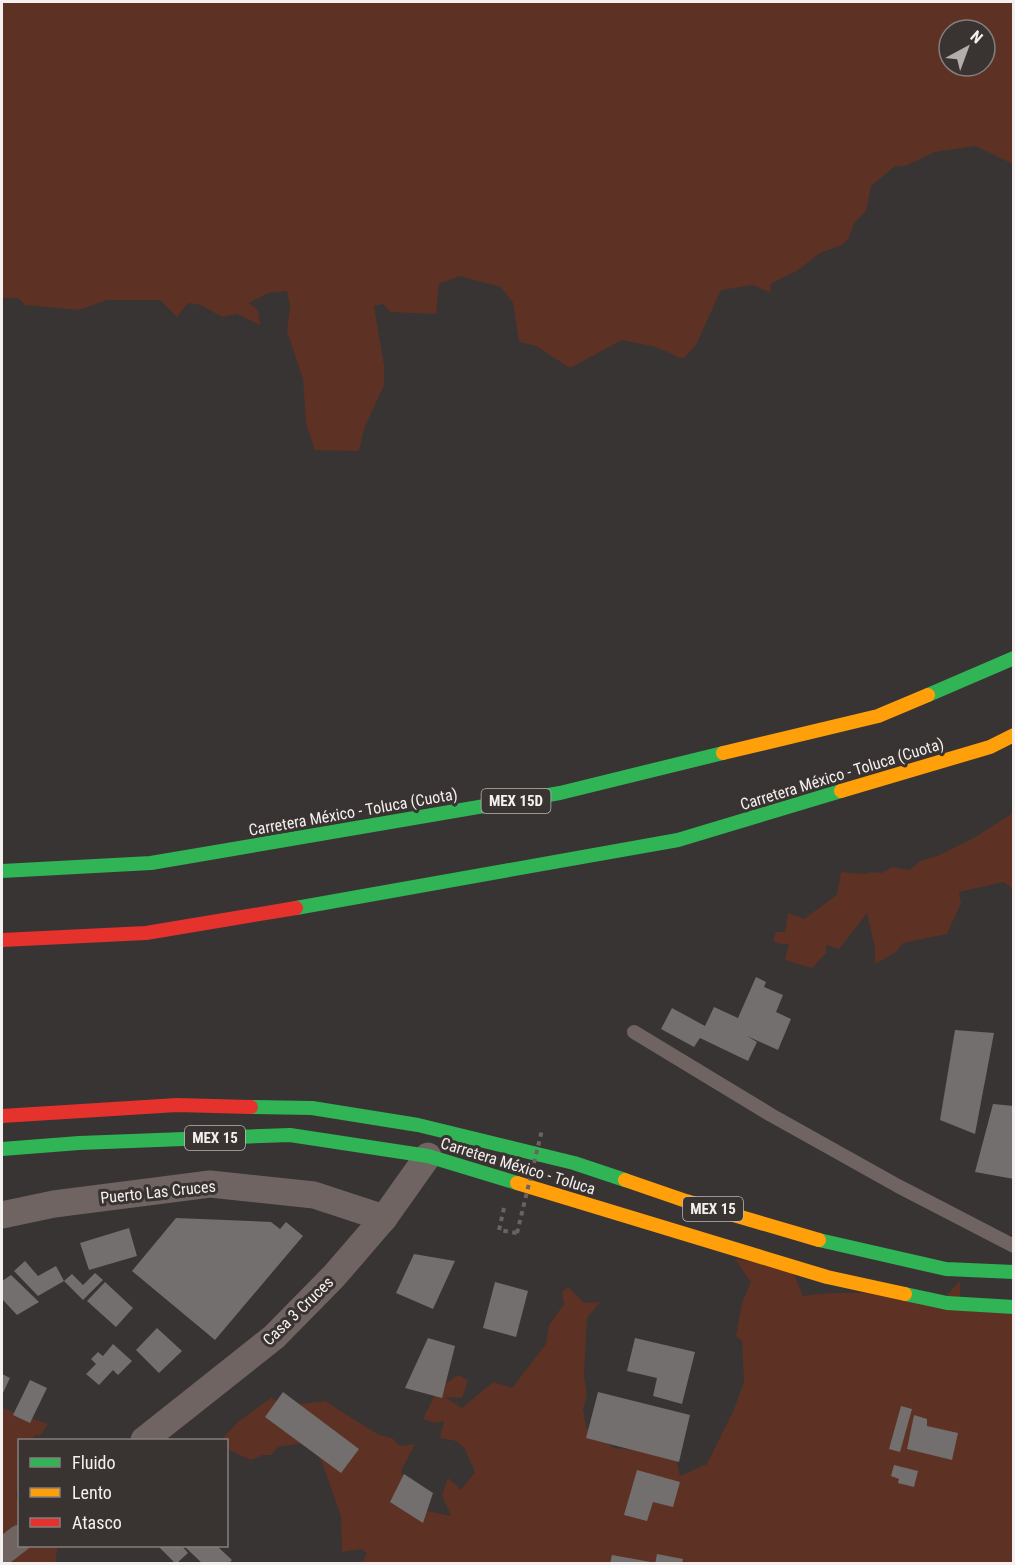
<svg xmlns="http://www.w3.org/2000/svg" width="1015" height="1565" font-family="'Roboto Condensed',sans-serif">
<style>
.green{fill:#5d3123;fill-rule:evenodd}
.building{fill:#726f6e}
.lines{fill:none;stroke-linecap:round;stroke-linejoin:round}
.path{stroke:#6a6360;stroke-width:4;stroke-dasharray:4.5 4.5;stroke-linecap:butt}
.lane{stroke:#6f6461;stroke-width:14}
.street{stroke:#6f6461;stroke-width:27}
.fast{stroke:#30b455;stroke-width:14}
.slow{stroke:#ff9f0a;stroke-width:14}
.jam{stroke:#e5322d;stroke-width:14}
.path-bridge{stroke:#6a6360;stroke-width:4;stroke-dasharray:4.5 4.5;stroke-linecap:butt}
.labels{text-anchor:middle;dominant-baseline:central;stroke-width:6;stroke-linejoin:round;paint-order:stroke}
.shield{fill:#393332;stroke:#bcb7b6;stroke-width:1.5}
.shield-label{font-size:15px;font-weight:bold;fill:#f4f0ef}
.street-label{font-size:16px;fill:#f4f0ef;stroke:#393332}
</style>
<rect width="100%" height="100%" fill="#383433"/>
<g class="green">
<path d="M 2,2 L 1013,2 L 1013,164 L 976,146 L 935,152 L 905,166 L 895,166 L 871,186 L 866,211 L 855,222 L 848,239 L 842,245 L 820,253 L 797,271 L 770,284 L 771,293 L 753,285 L 721,290 L 696,345 L 683,359 L 656,347 L 622,340 L 570,368 L 536,346 L 519,342 L 513,303 L 501,287 L 459,276 L 439,284 L 436,314 L 390,312 L 383,304 L 374,306 L 384,365 L 384,385 L 364,429 L 359,451 L 315,450 L 306,424 L 303,379 L 287,331 L 290,307 L 287,291 L 268,293 L 249,303 L 258,310 L 260,325 L 237,314 L 222,317 L 201,305 L 188,303 L 177,317 L 160,300 L 107,300 L 79,310 L 25,305 L 18,298 L 2,298 ZM 949,30 L 985,30 L 985,66 L 949,66 Z"/>
<path d="M 1013,813 L 1013,889 L 1004,882 L 959,892 L 961,903 L 947,934 L 903,943 L 896,952 L 875,964 L 875,948 L 867,913 L 839,949 L 826,945 L 826,953 L 812,968 L 785,960 L 789,944 L 781,944 L 773,941 L 776,932 L 785,932 L 788,913 L 804,919 L 837,895 L 841,872 L 865,874 L 873,872 L 881,873 L 893,867 L 909,870 L 921,861 L 939,855 L 974,838 Z"/>
<path d="M 735,1259 L 792,1269 L 803,1296 C 850,1289 897,1295 943,1299 L 960,1281 L 960,1301 L 1013,1307 L 1013,1563 L 362,1563 L 367,1553 L 362,1549 L 342,1552 L 341,1516 L 322,1462 L 309,1442 L 278,1447 L 271,1455 L 263,1455 L 251,1460 L 231,1451 L 227,1447 L 226,1440 L 221,1440 L 239,1421 L 271,1398 L 286,1406 L 325,1401 L 379,1435 L 392,1438 L 400,1446 L 415,1444 L 401,1471 L 418,1509 L 451,1516 L 442,1495 L 448,1478 L 461,1490 L 475,1472 L 465,1449 L 456,1441 L 440,1438 L 444,1421 L 435,1423 L 423,1419 L 438,1389 L 458,1375 L 468,1380 L 462,1398 L 445,1397 L 462,1408 L 493,1382 L 512,1388 L 546,1344 L 549,1325 L 564,1304 L 562,1292 L 568,1287 L 584,1303 L 600,1302 L 587,1318 L 584,1376 L 587,1395 L 583,1409 L 586,1427 L 614,1448 L 657,1452 L 676,1458 L 680,1476 L 707,1464 L 734,1409 L 744,1382 L 742,1341 L 736,1336 L 742,1303 L 751,1282 Z"/>
<path d="M 2,1408 L 48,1424 L 40,1436 L 35,1435 L 32,1440 L 20,1440 L 19,1475 L 16,1497 L 19,1500 L 20,1546 L 58,1546 L 55,1563 L 2,1564 Z"/>
</g>
<g class="building">
<path d="M 756,977 L 766,982 L 764,987 L 783,995 L 776,1012 L 791,1019 L 778,1050 L 747,1036 L 757,1042 L 748,1061 L 700,1038 L 694,1047 L 661,1029 L 672,1008 L 705,1026 L 714,1007 L 738,1018 Z"/>
<path d="M 955,1030 L 994,1033 L 975,1134 L 940,1120 Z"/>
<path d="M 993,1104 L 1014,1106 L 1014,1179 L 975,1172 Z"/>
<path d="M 176,1218 L 271,1222 L 280,1229 L 286,1222 L 303,1236 L 215,1340 L 132,1271 Z"/>
<path d="M 129,1228 L 137,1256 L 89,1270 L 80,1243 Z"/>
<path d="M 414,1254 L 455,1261 L 433,1309 L 396,1293 Z"/>
<path d="M 25,1261 L 38,1276 L 56,1266 L 64,1281 L 38,1296 L 14,1271 Z"/>
<path d="M 95,1273 L 103,1280 L 83,1300 L 64,1281 L 72,1274 L 83,1285 Z"/>
<path d="M 11,1275 L 39,1302 L 17,1315 L 2,1299 L 2,1281 Z"/>
<path d="M 105,1282 L 133,1308 L 116,1327 L 87,1301 Z"/>
<path d="M 495,1282 L 528,1291 L 516,1337 L 483,1328 Z"/>
<path d="M 157,1328 L 182,1351 L 159,1373 L 136,1350 Z"/>
<path d="M 428,1338 L 455,1346 L 442,1398 L 405,1388 Z"/>
<path d="M 635,1338 L 695,1352 L 682,1404 L 653,1396 L 657,1378 L 627,1371 Z"/>
<path d="M 113,1344 L 132,1361 L 118,1375 L 113,1370 L 99,1385 L 86,1374 L 96,1364 L 91,1359 L 98,1352 L 103,1356 Z"/>
<path d="M 2,1374 L 10,1378 L 2,1395 Z"/>
<path d="M 30,1380 L 47,1388 L 30,1423 L 13,1415 Z"/>
<path d="M 283,1392 L 359,1449 L 341,1473 L 265,1417 Z"/>
<path d="M 598,1392 L 690,1415 L 679,1462 L 586,1438 Z"/>
<path d="M 901,1406 L 912,1409 L 900,1452 L 889,1449 Z"/>
<path d="M 914,1415 L 927,1419 L 927,1426 L 958,1433 L 952,1460 L 907,1449 Z"/>
<path d="M 894,1465 L 918,1471 L 914,1487 L 898,1483 L 899,1479 L 891,1476 Z"/>
<path d="M 637,1470 L 680,1482 L 673,1507 L 653,1502 L 647,1521 L 624,1515 Z"/>
<path d="M 404,1474 L 433,1493 L 423,1523 L 390,1502 Z"/>
<path d="M 158,1546 L 182,1546 L 188,1553 L 176,1564 Z"/>
<path d="M 184,1546 L 220,1546 L 218,1547 L 232,1560 L 228,1564 L 203,1564 Z"/>
<path d="M 657,1554 L 683,1559 L 682,1564 L 655,1564 Z"/>
<path d="M 612,1555 L 651,1562 L 651,1564 L 610,1564 Z"/>
</g>
<g class="lines">
<path class="path" d="M 504,1208 L 499,1230 L 517,1233"/>
<path class="lane" d="M 634,1032 L 771,1115 L 898,1186 L 1014,1246"/>
<g class="street">
<path d="M 2,1215 L 54,1204 L 210,1184 L 314,1195 L 384,1218"/>
<path d="M 144,1440 L 274,1337 L 334,1276 L 384,1218 L 428,1156"/>
<path d="M 2,1552 L 20,1538"/>
</g>
<g class="fast">
<path d="M 928,695 L 1014,658"/>
<path d="M 2,871 L 151,863 L 560,793 L 723,753"/>
<path d="M 296,908 L 678,840 L 841,791"/>
<path d="M 251,1107 L 312,1108 L 418,1125 L 574,1163 L 625,1180"/>
<path d="M 2,1149 L 79,1143 L 290,1135 L 428,1156 L 517,1183"/>
<path d="M 819,1240 L 946,1269 L 1014,1272"/>
<path d="M 905,1294 L 947,1303 L 1014,1307"/>
</g>
<g class="slow">
<path d="M 723,753 L 878,716 L 928,695"/>
<path d="M 841,791 L 990,747 L 1014,735"/>
<path d="M 625,1180 L 686,1201 L 819,1240"/>
<path d="M 517,1183 L 827,1277 L 905,1294"/>
</g>
<g class="jam">
<path d="M 2,940 L 146,933 L 296,908"/>
<path d="M 2,1116 L 177,1105 L 251,1107"/>
</g>
<path class="path-bridge" d="M 517,1233 L 542,1130"/>
</g>
<g class="labels">
<g class="shield">
<rect x="481.5" y="789" width="69" height="24" rx="4.5"/>
<rect x="185" y="1126" width="60" height="24" rx="4.5"/>
<rect x="683" y="1197" width="60" height="24" rx="4.5"/>
</g>
<g class="shield-label">
<text x="516" y="801">MEX 15D</text>
<text x="215" y="1138">MEX 15</text>
<text x="713" y="1209">MEX 15</text>
</g>
<g class="street-label">
<text transform="translate(842 774) rotate(-17)">Carretera México - Toluca (Cuota)</text>
<text transform="translate(353 812) rotate(-10)">Carretera México - Toluca (Cuota)</text>
<text transform="translate(518 1166) rotate(17)">Carretera México - Toluca</text>
<text transform="translate(158 1192) rotate(-6)">Puerto Las Cruces</text>
<text transform="translate(298 1311) rotate(-44)">Casa 3 Cruces</text>
</g>
</g>
<rect width="1015" height="1565" fill="none" stroke="#f4f0ef" stroke-width="6"/>
<rect x="18" y="1439" width="210" height="108" fill="#393332" stroke="#847f7e" stroke-width="1.5"/>
<rect x="30" y="1458" width="30" height="9" fill="#30b455" stroke="#847f7e" stroke-width="1.5"/>
<text x="72" y="1469" font-size="18" fill="#f4f0ef">Fluido</text>
<rect x="30" y="1488" width="30" height="9" fill="#ff9f0a" stroke="#847f7e" stroke-width="1.5"/>
<text x="72" y="1499" font-size="18" fill="#f4f0ef">Lento</text>
<rect x="30" y="1518" width="30" height="9" fill="#e5322d" stroke="#847f7e" stroke-width="1.5"/>
<text x="72" y="1529" font-size="18" fill="#f4f0ef">Atasco</text>
<g transform="translate(967 48) rotate(41)"><circle r="28" fill="#393332" stroke="#847f7e" stroke-width="1.5"/>
<path d="M0-4.5L10 22L0 15L-10 22Z" fill="#b2aead"/>
<text y="-9" font-size="16" font-weight="bold" text-anchor="middle" fill="#f4f0ef">N</text>
</g>
</svg>
